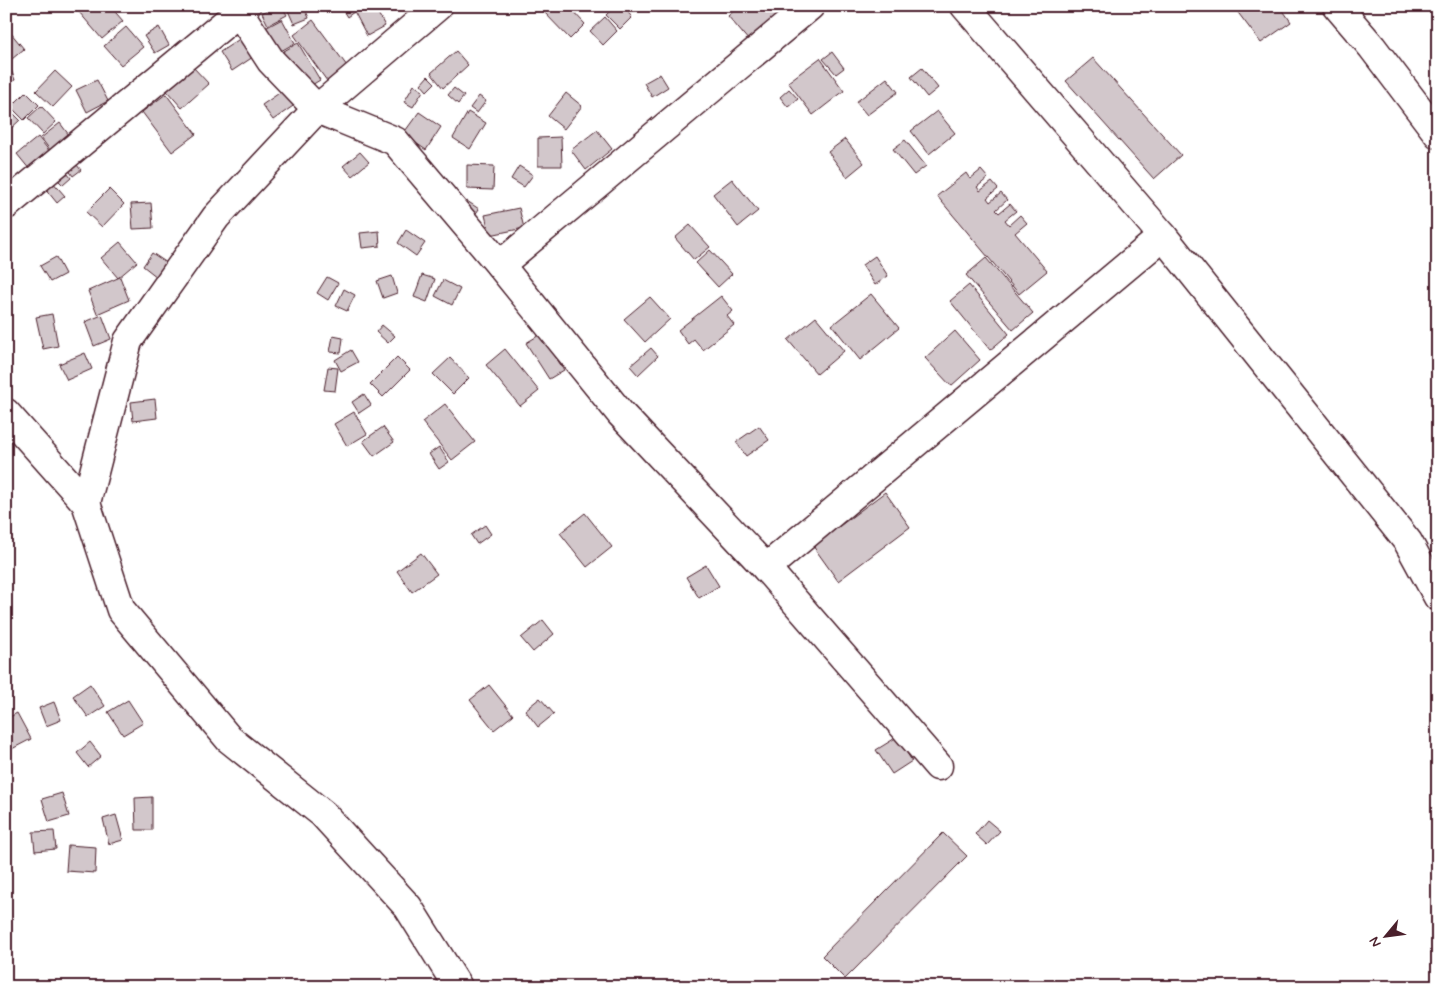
<svg xmlns="http://www.w3.org/2000/svg" width="1444" height="993" font-family="Mynerve,sans-serif">
<style>
.building{fill:#d2c7cb;stroke:#4a1f2b}
.lines{fill:none;stroke-linecap:round;stroke-linejoin:round}
.street-casing{stroke:#4a1f2b;stroke-width:31}
.street{stroke:#fff;stroke-width:28}
</style>
<rect width="100%" height="100%" fill="#fff"/>
<filter id="ink" filterUnits="userSpaceOnUse"><feTurbulence type="fractalNoise" baseFrequency=".02" numOctaves="2"/><feDisplacementMap in="SourceGraphic" scale="10" xChannelSelector="R" yChannelSelector="G"/><feConvolveMatrix kernelMatrix="1 2 1 2 8 2 1 2 1" color-interpolation-filters="sRGB"/></filter>
<g filter="url(#ink)">
<g class="building">
<path d="M 86,6 L 110,6 L 123,21 L 102,39 L 79,12 Z"/>
<path d="M 275,6 L 282,6 L 287,15 L 268,25 L 262,13 Z"/>
<path d="M 286,6 L 304,6 L 309,18 L 294,24 Z"/>
<path d="M 340,6 L 362,6 L 347,17 Z"/>
<path d="M 366,6 L 374,6 L 385,26 L 367,36 L 355,13 Z"/>
<path d="M 548,6 L 568,6 L 585,24 L 570,39 L 543,11 Z"/>
<path d="M 615,6 L 622,6 L 632,17 L 620,29 L 606,15 Z"/>
<path d="M 739,6 L 787,6 L 788,7 L 749,41 L 728,16 Z"/>
<path d="M 1233,6 L 1280,6 L 1291,22 L 1261,43 Z"/>
<path d="M 605,17 L 617,31 L 603,45 L 590,31 Z"/>
<path d="M 282,19 L 295,43 L 272,56 L 258,32 Z"/>
<path d="M 313,20 L 347,66 L 327,81 L 294,35 Z"/>
<path d="M 6,27 L 24,49 L 12,59 L 6,52 Z"/>
<path d="M 126,27 L 143,47 L 121,65 L 104,46 Z"/>
<path d="M 159,27 L 169,45 L 155,53 L 144,36 Z"/>
<path d="M 250,32 L 262,51 L 232,71 L 220,52 Z"/>
<path d="M 298,43 L 320,80 L 292,97 L 270,59 Z"/>
<path d="M 456,51 L 468,65 L 443,88 L 431,73 Z"/>
<path d="M 832,52 L 844,68 L 836,74 L 823,59 Z"/>
<path d="M 820,58 L 844,91 L 813,115 L 788,82 Z"/>
<path d="M 1093,58 L 1181,155 L 1154,179 L 1066,81 Z"/>
<path d="M 193,67 L 209,84 L 182,108 L 167,91 Z"/>
<path d="M 922,68 L 938,88 L 927,97 L 911,77 Z"/>
<path d="M 11,70 L 15,80 L 6,83 L 6,72 Z"/>
<path d="M 55,71 L 72,87 L 53,107 L 36,91 Z"/>
<path d="M 660,74 L 668,87 L 652,97 L 644,83 Z"/>
<path d="M 428,76 L 435,83 L 427,91 L 421,84 Z"/>
<path d="M 887,78 L 898,92 L 867,115 L 856,102 Z"/>
<path d="M 97,80 L 108,101 L 87,112 L 76,90 Z"/>
<path d="M 414,85 L 423,91 L 413,107 L 404,102 Z"/>
<path d="M 454,88 L 464,96 L 458,104 L 448,95 Z"/>
<path d="M 285,89 L 296,104 L 273,120 L 262,105 Z"/>
<path d="M 789,89 L 798,99 L 788,107 L 780,97 Z"/>
<path d="M 26,92 L 39,105 L 24,120 L 11,107 Z"/>
<path d="M 566,93 L 582,106 L 564,129 L 548,116 Z"/>
<path d="M 166,94 L 196,134 L 172,152 L 142,112 Z"/>
<path d="M 479,96 L 486,101 L 477,113 L 470,108 Z"/>
<path d="M 6,106 L 20,120 L 6,133 Z"/>
<path d="M 41,106 L 56,122 L 43,134 L 28,118 Z"/>
<path d="M 937,111 L 955,133 L 929,154 L 911,131 Z"/>
<path d="M 419,112 L 441,127 L 426,150 L 403,134 Z"/>
<path d="M 468,112 L 486,123 L 470,149 L 453,138 Z"/>
<path d="M 60,123 L 69,135 L 50,150 L 41,138 Z"/>
<path d="M 597,130 L 612,149 L 586,170 L 571,150 Z"/>
<path d="M 38,137 L 51,153 L 30,170 L 17,154 Z"/>
<path d="M 561,137 L 562,166 L 538,166 L 538,138 Z"/>
<path d="M 845,139 L 864,163 L 847,177 L 828,152 Z"/>
<path d="M 905,140 L 926,166 L 914,175 L 893,149 Z"/>
<path d="M 360,152 L 369,162 L 352,176 L 343,166 Z"/>
<path d="M 72,159 L 81,170 L 73,176 L 65,165 Z"/>
<path d="M 467,165 L 494,166 L 493,190 L 467,189 Z"/>
<path d="M 519,166 L 533,175 L 524,187 L 511,179 Z"/>
<path d="M 64,169 L 71,178 L 63,185 L 55,177 Z"/>
<path d="M 981,170 L 988,178 L 977,187 L 980,191 L 992,182 L 998,189 L 987,198 L 990,202 L 1001,193 L 1007,200 L 996,210 L 999,213 L 1010,204 L 1016,211 L 1005,220 L 1009,225 L 1020,215 L 1027,223 L 1015,233 L 1047,271 L 1019,294 L 937,196 L 966,173 L 970,179 Z"/>
<path d="M 732,179 L 758,211 L 738,227 L 713,194 Z"/>
<path d="M 51,180 L 65,196 L 57,203 L 44,187 Z"/>
<path d="M 109,189 L 124,204 L 102,227 L 86,212 Z"/>
<path d="M 467,201 L 479,209 L 472,219 L 461,212 Z"/>
<path d="M 151,203 L 153,228 L 133,229 L 131,204 Z"/>
<path d="M 519,208 L 524,228 L 490,235 L 485,215 Z"/>
<path d="M 690,225 L 710,247 L 694,260 L 675,238 Z"/>
<path d="M 406,230 L 425,243 L 416,256 L 398,243 Z"/>
<path d="M 379,231 L 380,246 L 362,248 L 360,233 Z"/>
<path d="M 120,242 L 137,262 L 118,278 L 101,258 Z"/>
<path d="M 710,250 L 732,274 L 718,287 L 696,263 Z"/>
<path d="M 152,253 L 167,263 L 157,277 L 143,266 Z"/>
<path d="M 875,256 L 888,276 L 875,285 L 862,265 Z"/>
<path d="M 56,257 L 65,274 L 50,282 L 40,266 Z"/>
<path d="M 986,258 L 1033,313 L 1013,330 L 966,275 Z"/>
<path d="M 422,275 L 435,279 L 427,302 L 414,297 Z"/>
<path d="M 392,276 L 397,293 L 383,298 L 377,281 Z"/>
<path d="M 120,277 L 129,300 L 97,314 L 88,291 Z"/>
<path d="M 327,277 L 338,283 L 328,300 L 317,293 Z"/>
<path d="M 443,280 L 460,289 L 452,305 L 435,296 Z"/>
<path d="M 969,285 L 1009,334 L 990,350 L 950,301 Z"/>
<path d="M 344,289 L 355,295 L 347,311 L 336,306 Z"/>
<path d="M 871,294 L 899,328 L 860,360 L 832,325 Z"/>
<path d="M 721,296 L 733,311 L 727,316 L 734,325 L 703,350 L 694,339 L 688,344 L 678,330 Z"/>
<path d="M 650,297 L 670,319 L 645,342 L 624,319 Z"/>
<path d="M 52,314 L 58,346 L 43,349 L 36,317 Z"/>
<path d="M 102,315 L 111,339 L 94,346 L 85,322 Z"/>
<path d="M 816,317 L 844,351 L 817,374 L 788,340 Z"/>
<path d="M 382,325 L 395,336 L 388,343 L 376,332 Z"/>
<path d="M 955,331 L 980,360 L 951,386 L 925,358 Z"/>
<path d="M 541,334 L 564,370 L 549,379 L 526,343 Z"/>
<path d="M 333,336 L 343,338 L 341,353 L 330,352 Z"/>
<path d="M 651,348 L 658,356 L 638,375 L 630,366 Z"/>
<path d="M 505,349 L 539,391 L 520,406 L 486,365 Z"/>
<path d="M 351,350 L 358,362 L 341,371 L 335,360 Z"/>
<path d="M 85,353 L 92,369 L 67,380 L 59,364 Z"/>
<path d="M 397,357 L 410,370 L 383,397 L 370,384 Z"/>
<path d="M 450,358 L 469,378 L 453,394 L 433,374 Z"/>
<path d="M 328,367 L 338,368 L 335,391 L 324,390 Z"/>
<path d="M 364,394 L 371,405 L 359,413 L 352,402 Z"/>
<path d="M 155,399 L 157,418 L 133,421 L 131,402 Z"/>
<path d="M 445,404 L 475,442 L 452,460 L 422,422 Z"/>
<path d="M 354,412 L 367,434 L 347,446 L 334,424 Z"/>
<path d="M 759,426 L 769,440 L 746,456 L 736,442 Z"/>
<path d="M 383,427 L 394,442 L 374,456 L 363,441 Z"/>
<path d="M 439,447 L 449,462 L 439,469 L 429,454 Z"/>
<path d="M 885,492 L 910,527 L 838,581 L 813,546 Z"/>
<path d="M 585,513 L 612,547 L 587,567 L 560,533 Z"/>
<path d="M 485,525 L 491,534 L 477,544 L 471,535 Z"/>
<path d="M 421,553 L 437,574 L 412,592 L 397,571 Z"/>
<path d="M 706,565 L 719,586 L 699,598 L 686,577 Z"/>
<path d="M 543,620 L 554,634 L 533,652 L 521,638 Z"/>
<path d="M 90,684 L 105,706 L 88,717 L 73,696 Z"/>
<path d="M 489,685 L 513,715 L 494,730 L 470,700 Z"/>
<path d="M 540,698 L 554,714 L 538,727 L 525,710 Z"/>
<path d="M 128,700 L 143,723 L 123,735 L 108,712 Z"/>
<path d="M 54,702 L 61,720 L 46,726 L 39,708 Z"/>
<path d="M 17,713 L 31,739 L 8,751 L 6,747 L 6,719 Z"/>
<path d="M 897,737 L 912,761 L 892,774 L 876,750 Z"/>
<path d="M 90,742 L 101,756 L 88,767 L 77,753 Z"/>
<path d="M 62,793 L 69,816 L 49,822 L 42,799 Z"/>
<path d="M 152,797 L 152,830 L 136,830 L 135,798 Z"/>
<path d="M 116,815 L 123,840 L 109,844 L 103,819 Z"/>
<path d="M 987,820 L 1000,831 L 987,845 L 975,834 Z"/>
<path d="M 54,831 L 56,849 L 35,851 L 33,832 Z"/>
<path d="M 943,833 L 967,856 L 845,979 L 822,956 Z"/>
<path d="M 68,845 L 96,847 L 95,873 L 66,871 Z"/>
</g>
<g class="lines">
<defs>
<g id="street">
<path d="M 235,6 L 271,61 L 317,109 L 395,141 L 500,265 L 620,413 L 766,568 L 938,766"/>
<path d="M 965,6 L 1163,236 L 1408,542 L 1438,597"/>
<path d="M 1337,6 L 1372,47 L 1438,134"/>
<path d="M 6,205 L 246,6"/>
<path d="M 500,265 L 810,6"/>
<path d="M 6,413 L 86,503 L 121,610 L 229,739 L 323,814 L 408,907 L 458,987"/>
<path d="M 86,503 L 128,341 L 216,217 L 317,109 L 438,6"/>
<path d="M 766,568 L 1163,236"/>
</g>
</defs>
<use href="#street" class="street-casing"/>
<use href="#street" class="street"/>
</g>
</g>
<rect width="1444" height="993" fill="none" stroke="#fff" stroke-width="25"/>
<rect x="12" y="12" width="1419" height="968" fill="none" stroke="#4a1f2b" stroke-width="2" filter="url(#ink)"/>
<g transform="translate(1386 936) rotate(241)" stroke="#ffffff" stroke-width="4" paint-order="stroke">
<path d="M0-4L9 19L0 12L-9 19Z" fill="#4a1f2b"/>
<text y="-8" font-size="14" font-weight="bold" text-anchor="middle" fill="#4a1f2b">N</text>
</g>
</svg>
